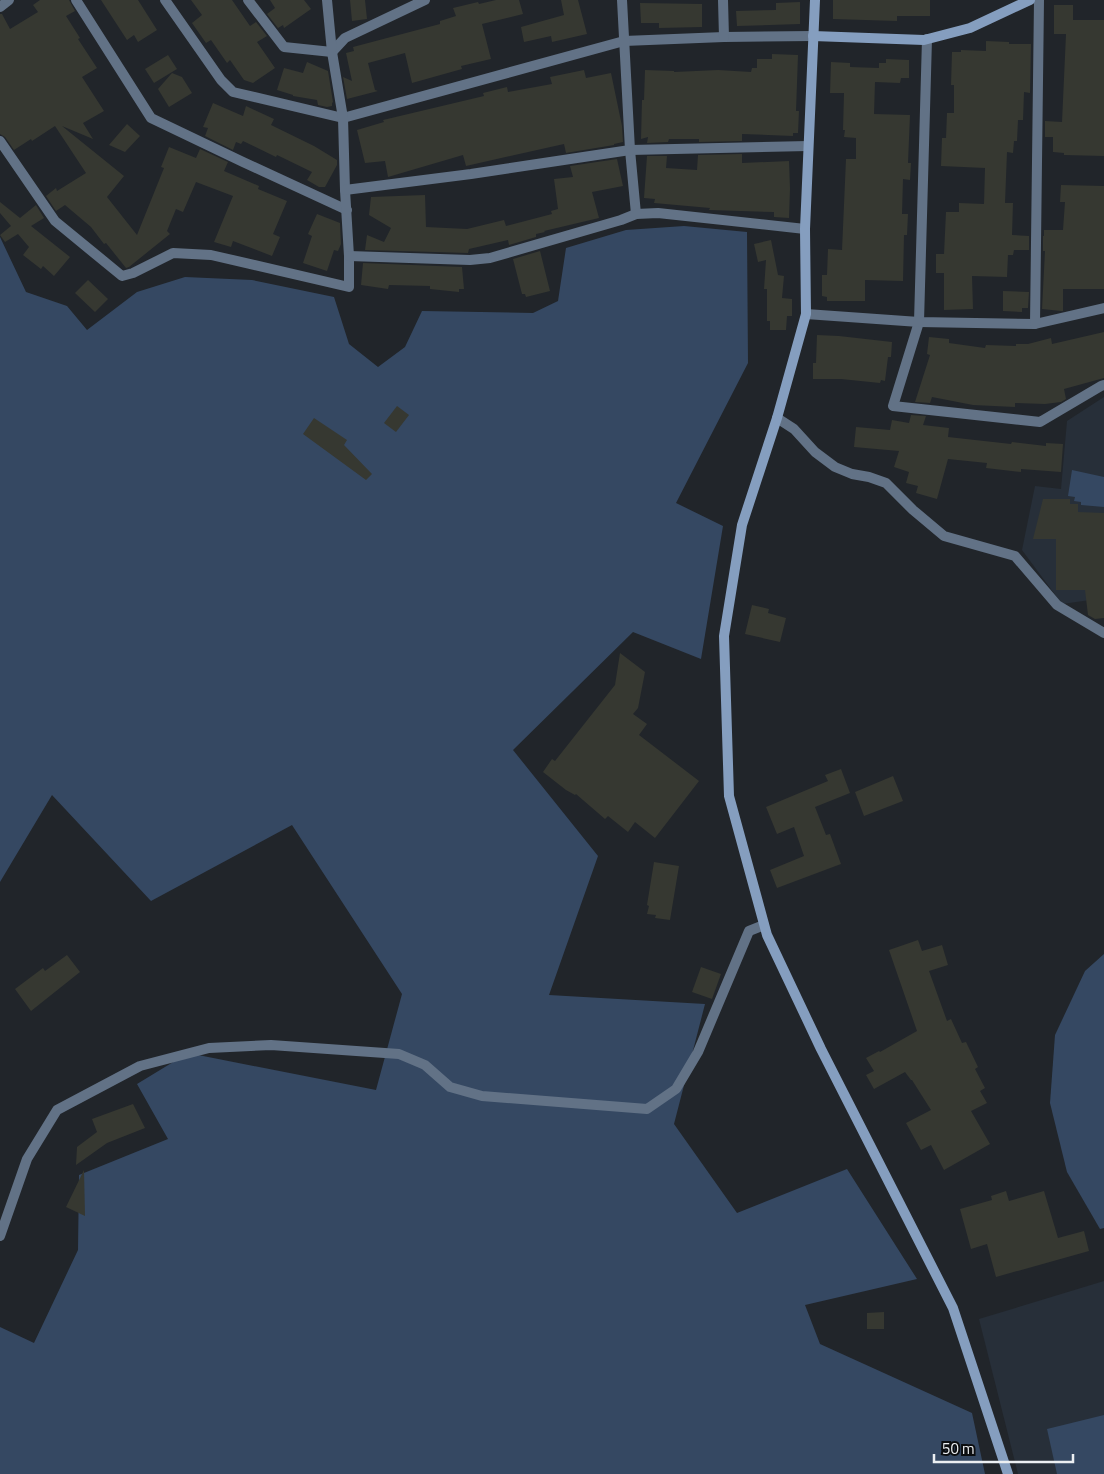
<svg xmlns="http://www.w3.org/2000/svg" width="1104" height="1474" font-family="'Titillium Web',sans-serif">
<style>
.built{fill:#272f39}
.green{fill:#354862}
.building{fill:#363831}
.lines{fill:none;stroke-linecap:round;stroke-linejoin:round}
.street{stroke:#627286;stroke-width:10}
.secondary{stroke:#859ebf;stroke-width:10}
</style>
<rect width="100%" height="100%" fill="#21252a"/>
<g class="built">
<path d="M 1104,397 L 1104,598 L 1062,604 L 1022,550 L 1035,486 L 1061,489 L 1067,421 Z"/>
<path d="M 1104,1281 L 1104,1474 L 1018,1474 L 979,1319 Z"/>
</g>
<g class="green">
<path d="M 684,226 L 747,232 L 748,363 L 676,503 L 723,526 L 701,659 L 633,632 L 513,750 L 598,856 L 549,995 L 705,1004 L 674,1124 L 737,1213 L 847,1169 L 917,1279 L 805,1305 L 820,1344 L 972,1413 L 985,1474 L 0,1474 L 0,1327 L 34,1343 L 78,1250 L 79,1175 L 168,1139 L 137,1084 L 188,1053 L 376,1090 L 402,994 L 292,825 L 151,901 L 52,795 L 0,882 L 0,237 L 26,292 L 67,306 L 87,330 L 137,292 L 185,277 L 252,280 L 334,297 L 349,344 L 378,367 L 405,347 L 422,311 L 533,313 L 558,301 L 566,248 L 626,230 Z"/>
<path d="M 1072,470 L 1104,477 L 1104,507 L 1081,505 L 1081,502 L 1074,501 L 1075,497 L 1068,496 Z"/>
<path d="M 1104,954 L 1104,1228 L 1100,1229 L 1067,1172 L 1050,1103 L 1055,1035 L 1085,971 Z"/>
<path d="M 1104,1415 L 1104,1474 L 1057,1474 L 1047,1429 Z"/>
</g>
<g class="building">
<path d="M 40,0 L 69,0 L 75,11 L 66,16 L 80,38 L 78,39 L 97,68 L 82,77 L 104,111 L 83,123 L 93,139 L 62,126 L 124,176 L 107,197 L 137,235 L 164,168 L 161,167 L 169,147 L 196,158 L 200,149 L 228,162 L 224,171 L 259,186 L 258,189 L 287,201 L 273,234 L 280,237 L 272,256 L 233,241 L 231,247 L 214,242 L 233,196 L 196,182 L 183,212 L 176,209 L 167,231 L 170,234 L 129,267 L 126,268 L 106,243 L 104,244 L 91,227 L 65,205 L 56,211 L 46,196 L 56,188 L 57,191 L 86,173 L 55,126 L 32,141 L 31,139 L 14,150 L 5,137 L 0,134 L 0,14 L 2,14 L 10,29 L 38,12 L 33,5 Z"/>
<path d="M 101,0 L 138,0 L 157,30 L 138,42 L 134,35 L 127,40 Z"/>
<path d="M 191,0 L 232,0 L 250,26 L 256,22 L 267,36 L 257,42 L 275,68 L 253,83 L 244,80 L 230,60 L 227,63 L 211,40 L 206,43 L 192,23 L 202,15 Z"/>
<path d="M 270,0 L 304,0 L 311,9 L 284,28 L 283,25 L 278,28 L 267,14 L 275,8 Z"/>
<path d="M 350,0 L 365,0 L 367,19 L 352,21 Z"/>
<path d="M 496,0 L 519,0 L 523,14 L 482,24 L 491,59 L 461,66 L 462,69 L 412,83 L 405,53 L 368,63 L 375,90 L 378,91 L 347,99 L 343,77 L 352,81 L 346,53 L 354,51 L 353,47 L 440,24 L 440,21 L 456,16 L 453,8 L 478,2 L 479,4 Z"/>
<path d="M 561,0 L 578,0 L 587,34 L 552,42 L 551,36 L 524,42 L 521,27 L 564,15 Z"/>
<path d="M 833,0 L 930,0 L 930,16 L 897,16 L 897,21 L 833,19 Z"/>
<path d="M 800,2 L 800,24 L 737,26 L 736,11 L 776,10 L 776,3 Z"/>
<path d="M 640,3 L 702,4 L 702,27 L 659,28 L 659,23 L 641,23 Z"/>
<path d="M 1054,5 L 1073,5 L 1073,20 L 1104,20 L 1104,156 L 1064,155 L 1064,153 L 1053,152 L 1053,137 L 1045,137 L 1045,121 L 1062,122 L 1066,34 L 1054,34 Z"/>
<path d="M 986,41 L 1009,42 L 1009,44 L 1031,44 L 1030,93 L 1024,92 L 1023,120 L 1018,120 L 1017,141 L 1014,141 L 1013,153 L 1007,152 L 1005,203 L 1013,203 L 1012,235 L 1029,236 L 1029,250 L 1014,250 L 1013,255 L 1008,255 L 1007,277 L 972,276 L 973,309 L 944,310 L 944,273 L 936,273 L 936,254 L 944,254 L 946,212 L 959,212 L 959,203 L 984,204 L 985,168 L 941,166 L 942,138 L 946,138 L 947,113 L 954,113 L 954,85 L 951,85 L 952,52 L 961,52 L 961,50 L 986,51 Z"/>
<path d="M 772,54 L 798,55 L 796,111 L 799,111 L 798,133 L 793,133 L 793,136 L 742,134 L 742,141 L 699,142 L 699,139 L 669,139 L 668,142 L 647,143 L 648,137 L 641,139 L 642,100 L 644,100 L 645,70 L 674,71 L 674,72 L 718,70 L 751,72 L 752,68 L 757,68 L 757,59 L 772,59 Z"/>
<path d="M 168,55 L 177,69 L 154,83 L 145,69 Z"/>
<path d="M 886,59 L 909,60 L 909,78 L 901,78 L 900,83 L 875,82 L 874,114 L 910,115 L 908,163 L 911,163 L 910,180 L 903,179 L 902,214 L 908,214 L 907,235 L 904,235 L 903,281 L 865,280 L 865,301 L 827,301 L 827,297 L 822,296 L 822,275 L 827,275 L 828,249 L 842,250 L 846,159 L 856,159 L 856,138 L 844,137 L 845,130 L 843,130 L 844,93 L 830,93 L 831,62 L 850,63 L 850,67 L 879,68 L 879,63 L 886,63 Z"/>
<path d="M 307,62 L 328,71 L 333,102 L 332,103 L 332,106 L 327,107 L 318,105 L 317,100 L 293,96 L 293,95 L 277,90 L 284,68 L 303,73 Z"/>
<path d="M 584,70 L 586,78 L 611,73 L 622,126 L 623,142 L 614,144 L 614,145 L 566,153 L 564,144 L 466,166 L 463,155 L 388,177 L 385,161 L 365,163 L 357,130 L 384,122 L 383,120 L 484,96 L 483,93 L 507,87 L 508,92 L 552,84 L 550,77 Z"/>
<path d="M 172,73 L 182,77 L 192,93 L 169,107 L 158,89 Z"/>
<path d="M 213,103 L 243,116 L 246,106 L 274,119 L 271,125 L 314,146 L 337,160 L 337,165 L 325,187 L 319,187 L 307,180 L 312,172 L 277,155 L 276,157 L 243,141 L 241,144 L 236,142 L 233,150 L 205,136 L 208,128 L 203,127 Z"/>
<path d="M 127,124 L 140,136 L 125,152 L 109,145 Z"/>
<path d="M 742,154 L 742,163 L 789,161 L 790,189 L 789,218 L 774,217 L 774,212 L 709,210 L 710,208 L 654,203 L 655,199 L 644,198 L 647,156 L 667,156 L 666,168 L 697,170 L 698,155 Z"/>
<path d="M 617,159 L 623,186 L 592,192 L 599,218 L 544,231 L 545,232 L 536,234 L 536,237 L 509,245 L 508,240 L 469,249 L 468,253 L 365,250 L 367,235 L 384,242 L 391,228 L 369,215 L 371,197 L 425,195 L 426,227 L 467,229 L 504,220 L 506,226 L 552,214 L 551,211 L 558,209 L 554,179 L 573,177 L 570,166 Z"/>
<path d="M 1061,185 L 1104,186 L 1104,289 L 1063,289 L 1063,311 L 1061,311 L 1042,309 L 1045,251 L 1043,251 L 1043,236 L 1044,236 L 1044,230 L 1063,230 L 1065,202 L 1060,202 Z"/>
<path d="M 0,202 L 20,218 L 36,205 L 44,218 L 31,226 L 70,257 L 54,276 L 43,266 L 41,269 L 23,255 L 29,247 L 18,234 L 5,242 L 0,235 L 11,226 L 0,213 Z"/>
<path d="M 317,214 L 340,223 L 341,244 L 338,251 L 334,250 L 327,271 L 303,263 L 312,236 L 308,234 Z"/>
<path d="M 771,240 L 778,275 L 784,276 L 782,298 L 792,299 L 792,316 L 787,316 L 786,330 L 770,330 L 770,321 L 767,321 L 767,289 L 764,289 L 766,260 L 758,262 L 754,244 Z"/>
<path d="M 540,251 L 550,291 L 526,297 L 525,294 L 522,294 L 513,259 Z"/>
<path d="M 363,263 L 462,267 L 464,289 L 459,289 L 459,292 L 430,289 L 430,286 L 389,285 L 388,289 L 361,285 Z"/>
<path d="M 88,280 L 108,299 L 95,312 L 75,293 Z"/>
<path d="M 1003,291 L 1029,292 L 1028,308 L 1022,308 L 1022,312 L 1003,311 Z"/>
<path d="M 1104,332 L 1104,378 L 1064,389 L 1066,399 L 1061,402 L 1045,404 L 1015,403 L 1015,407 L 973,405 L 932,397 L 930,403 L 915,402 L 930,355 L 927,354 L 929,337 L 949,339 L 949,343 L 985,348 L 986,345 L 1016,346 L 1016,344 L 1028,344 L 1051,338 L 1052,344 Z"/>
<path d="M 817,335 L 839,336 L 892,342 L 891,357 L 888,357 L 885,381 L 881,380 L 880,383 L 841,379 L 813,379 L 813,363 L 816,363 Z"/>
<path d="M 397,406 L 409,415 L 396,432 L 384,423 Z"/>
<path d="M 911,415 L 926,416 L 923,425 L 949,428 L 948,437 L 1011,444 L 1012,442 L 1046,446 L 1046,443 L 1063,444 L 1061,472 L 1021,469 L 1021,472 L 986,468 L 987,463 L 948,459 L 937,499 L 916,493 L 918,486 L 906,483 L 909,472 L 894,467 L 899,451 L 854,447 L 856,427 L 890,430 L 892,420 L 909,423 Z"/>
<path d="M 314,418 L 347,440 L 344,445 L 372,474 L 366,480 L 303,434 Z"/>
<path d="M 1043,499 L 1070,499 L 1070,504 L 1078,504 L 1078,512 L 1104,513 L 1104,618 L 1095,619 L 1088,615 L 1085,590 L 1056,590 L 1056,539 L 1033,539 Z"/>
<path d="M 752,605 L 769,609 L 768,613 L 786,618 L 780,642 L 745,634 Z"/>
<path d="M 620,653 L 645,672 L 638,708 L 633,714 L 647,724 L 639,735 L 699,781 L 655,838 L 635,822 L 628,832 L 608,816 L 605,819 L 576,794 L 575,795 L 566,790 L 543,772 L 552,759 L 555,761 L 615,685 Z"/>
<path d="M 841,769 L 850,793 L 815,807 L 826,835 L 830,834 L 841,864 L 777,888 L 770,870 L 804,856 L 794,827 L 777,834 L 766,807 L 828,781 L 825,775 Z"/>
<path d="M 893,776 L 903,801 L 864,816 L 855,792 Z"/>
<path d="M 654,862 L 679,866 L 670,920 L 655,918 L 656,915 L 647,914 L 649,906 L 647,905 Z"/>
<path d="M 918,940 L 922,951 L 942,945 L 948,965 L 929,971 L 947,1021 L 951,1019 L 962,1043 L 966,1042 L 978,1067 L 975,1069 L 985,1088 L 980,1091 L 987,1103 L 971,1111 L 990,1144 L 944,1170 L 931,1145 L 921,1150 L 906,1123 L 931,1110 L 912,1080 L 911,1080 L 905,1072 L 874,1089 L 866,1075 L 874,1071 L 866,1058 L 879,1051 L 880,1052 L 917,1031 L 889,950 Z"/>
<path d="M 67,955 L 80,972 L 31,1011 L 15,989 L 43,968 L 45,971 Z"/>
<path d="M 701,967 L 721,974 L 712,999 L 692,992 Z"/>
<path d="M 133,1104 L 145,1128 L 107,1143 L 76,1165 L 77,1147 L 97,1132 L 92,1119 Z"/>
<path d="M 84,1170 L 85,1216 L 66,1207 Z"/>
<path d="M 1006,1191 L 1009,1201 L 1044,1191 L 1058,1238 L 1084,1231 L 1089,1251 L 996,1277 L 987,1244 L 971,1249 L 960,1209 L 992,1200 L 991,1196 Z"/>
<path d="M 884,1312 L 884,1329 L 867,1329 L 867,1313 Z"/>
</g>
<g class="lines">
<g class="street">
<path d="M 76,0 L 151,118 L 243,162 L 347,210"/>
<path d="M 165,0 L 221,80 L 233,92 L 343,118 L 624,41 L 724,37 L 813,36"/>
<path d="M 248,0 L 284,47 L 332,52 L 345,38 L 425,0"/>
<path d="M 622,0 L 630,150 L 636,214"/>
<path d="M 723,0 L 724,37"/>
<path d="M 0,7 L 9,0"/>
<path d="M 927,39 L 919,322 L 893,406 L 1040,422 L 1101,386 L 1104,385"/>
<path d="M 0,141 L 55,221 L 122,276 L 133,273 L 173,253 L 211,255 L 349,287 L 349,256 L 345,190 L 343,118 L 332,52 L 327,0"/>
<path d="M 345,190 L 471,174 L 630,150 L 808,146"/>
<path d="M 349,256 L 470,260 L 490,258 L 621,220 L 636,214 L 658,213 L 805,229"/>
<path d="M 806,314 L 919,322 L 1035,324 L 1104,308"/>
<path d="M 1035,324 L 1039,0"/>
<path d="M 777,418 L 794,429 L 815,452 L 835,467 L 852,474 L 869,477 L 886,483 L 913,510 L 944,536 L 1015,556 L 1057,605 L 1104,633"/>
<path d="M 0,1236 L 27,1159 L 57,1110 L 140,1066 L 209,1048 L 271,1045 L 399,1054 L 425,1065 L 450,1087 L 482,1096 L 647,1109 L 676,1089 L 698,1052 L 749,931 L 764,925"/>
</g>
<g class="secondary">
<path d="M 815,0 L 805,229 L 806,314 L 777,418 L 742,525 L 724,636 L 729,796 L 767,935 L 821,1049 L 953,1308 L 1008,1474"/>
<path d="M 813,36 L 924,40 L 970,28 L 1030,0"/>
</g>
</g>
<path d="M934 1454v8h139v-8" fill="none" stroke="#eceff2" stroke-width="2.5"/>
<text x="942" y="1454" font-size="15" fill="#eceff2" stroke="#0c0e10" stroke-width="4" paint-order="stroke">50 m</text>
</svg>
